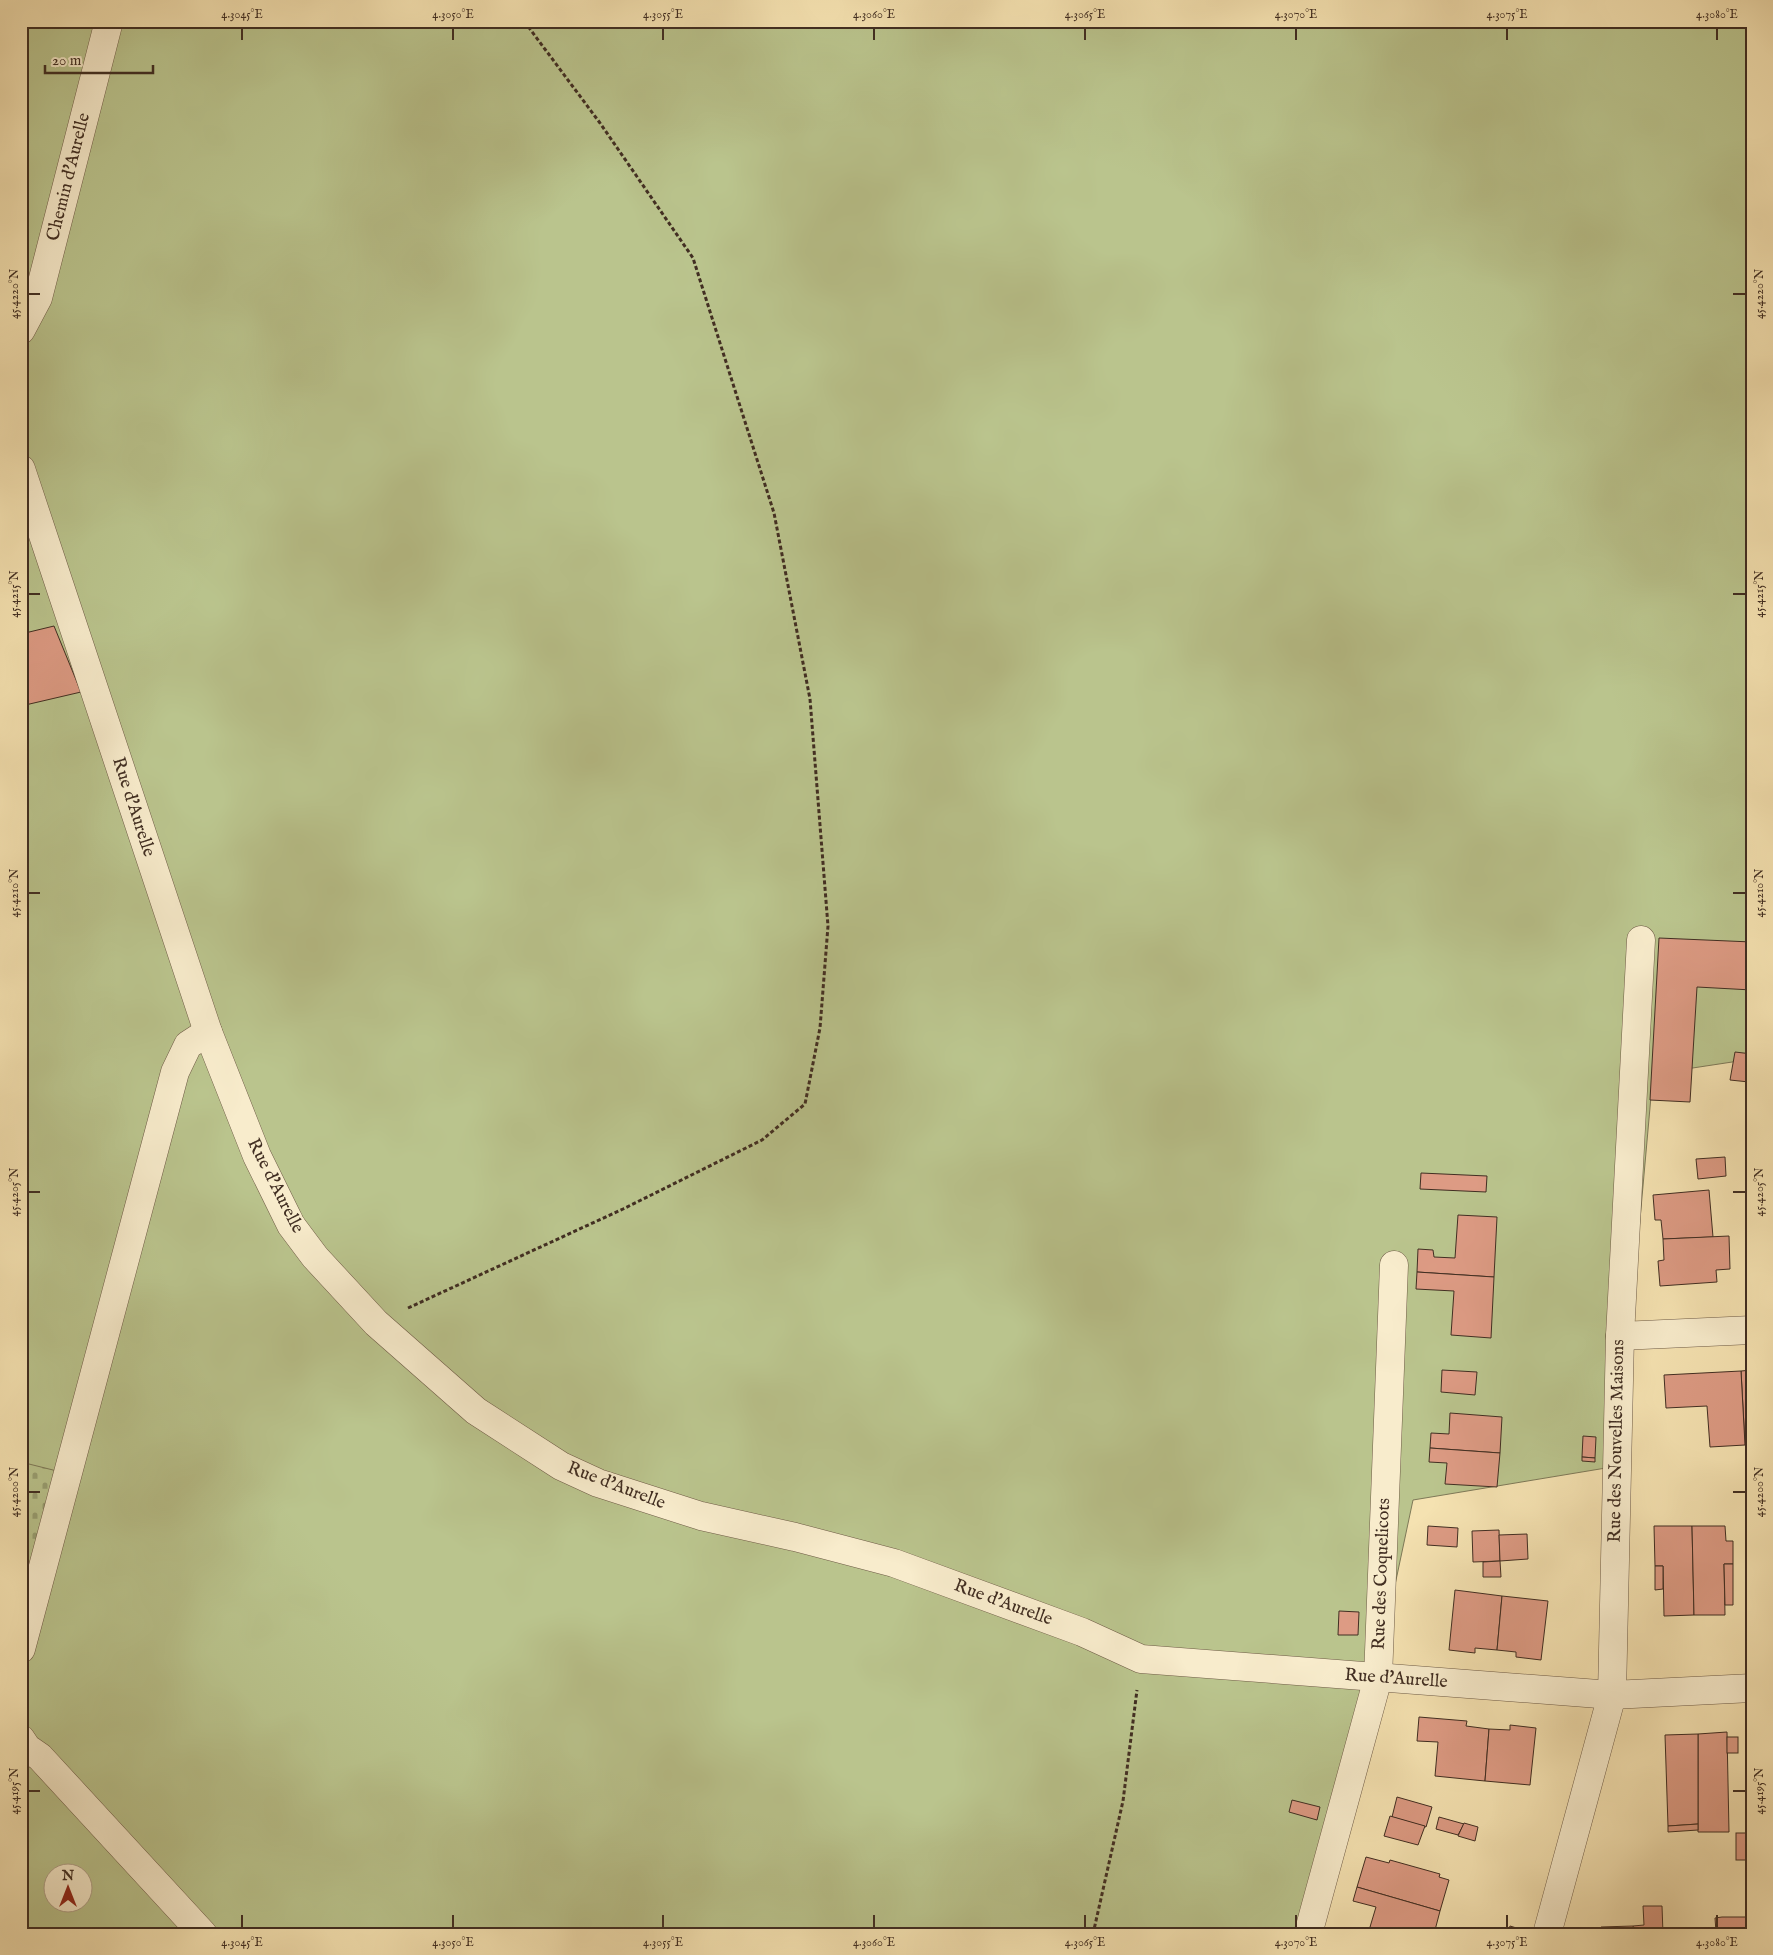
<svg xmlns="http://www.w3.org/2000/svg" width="1773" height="1955" font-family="'IM FELL English',serif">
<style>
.green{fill:#bac48d;stroke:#7e7958;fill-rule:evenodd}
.cemetery{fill:url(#cemetery-stones);stroke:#7e7958}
.building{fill:#dd9b84;stroke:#412e22}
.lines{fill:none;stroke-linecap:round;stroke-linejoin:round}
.street-casing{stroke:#6e5b46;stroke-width:29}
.path{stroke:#412e22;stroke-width:3;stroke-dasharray:4 2.5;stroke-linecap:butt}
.street{stroke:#f8eccc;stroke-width:28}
.ticks{fill:none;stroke:#412e22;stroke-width:2}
.labels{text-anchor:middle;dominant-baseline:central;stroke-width:4;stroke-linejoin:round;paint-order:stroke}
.street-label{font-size:18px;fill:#412e22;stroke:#f8eccc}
.neatline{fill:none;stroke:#412e22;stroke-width:2}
.ticks-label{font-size:12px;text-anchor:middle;fill:#412e22}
</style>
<defs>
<pattern id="cemetery-stones" width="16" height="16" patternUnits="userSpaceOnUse" patternTransform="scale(1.25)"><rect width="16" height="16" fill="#bac48d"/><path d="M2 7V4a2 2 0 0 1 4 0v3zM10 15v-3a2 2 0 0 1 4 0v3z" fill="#99a073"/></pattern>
</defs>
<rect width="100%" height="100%" fill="#f5e2b1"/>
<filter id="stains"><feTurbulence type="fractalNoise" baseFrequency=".004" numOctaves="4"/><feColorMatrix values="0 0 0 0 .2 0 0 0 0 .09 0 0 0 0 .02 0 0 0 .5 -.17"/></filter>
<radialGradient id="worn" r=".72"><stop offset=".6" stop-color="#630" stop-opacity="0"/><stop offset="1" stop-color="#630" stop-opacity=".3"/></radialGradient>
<path class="green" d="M 21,21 L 1752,21 L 1752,1059 L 1653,1074 L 1618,1466 L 1413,1500 L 1321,1934 L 21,1934 ZM 52,1872 L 82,1872 L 82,1902 L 52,1902 Z"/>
<path class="cemetery" d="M 21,1462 L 57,1471 L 21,1609 Z"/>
<g class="building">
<path d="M 21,539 L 26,555 L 21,559 Z"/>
<path d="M 54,626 L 81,692 L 21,706 L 21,634 Z"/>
<path d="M 1659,938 L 1752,942 L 1752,990 L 1697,987 L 1690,1102 L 1650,1100 Z"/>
<path d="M 1735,1052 L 1752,1054 L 1749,1082 L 1730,1080 Z"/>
<path d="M 1725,1157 L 1726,1176 L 1698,1179 L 1696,1159 Z"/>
<path d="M 1421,1173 L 1487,1176 L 1486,1192 L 1420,1189 Z"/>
<path d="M 1709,1190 L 1713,1237 L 1663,1239 L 1661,1220 L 1655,1220 L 1653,1195 Z"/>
<path d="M 1458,1215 L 1497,1217 L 1494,1277 L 1417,1272 L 1418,1249 L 1433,1250 L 1434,1257 L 1455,1258 Z"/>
<path d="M 1729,1236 L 1730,1269 L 1716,1270 L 1717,1282 L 1660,1286 L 1658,1261 L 1664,1260 L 1663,1239 Z"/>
<path d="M 1417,1272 L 1494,1277 L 1491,1338 L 1451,1335 L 1454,1291 L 1416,1289 Z"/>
<path d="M 1442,1370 L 1477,1372 L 1475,1395 L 1441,1392 Z"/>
<path d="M 1752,1370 L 1752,1445 L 1745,1445 L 1741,1371 Z"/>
<path d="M 1741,1371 L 1745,1445 L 1710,1447 L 1707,1406 L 1666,1408 L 1664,1375 Z"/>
<path d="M 1450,1413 L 1502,1417 L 1500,1453 L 1430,1448 L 1431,1433 L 1449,1434 Z"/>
<path d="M 1583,1436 L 1596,1437 L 1595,1458 L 1582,1457 Z"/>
<path d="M 1430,1448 L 1500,1453 L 1497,1487 L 1445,1484 L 1447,1463 L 1429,1462 Z"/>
<path d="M 1582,1457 L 1595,1458 L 1595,1462 L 1582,1461 Z"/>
<path d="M 1428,1526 L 1458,1528 L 1457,1547 L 1427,1545 Z"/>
<path d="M 1654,1526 L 1692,1526 L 1694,1615 L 1664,1616 L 1663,1566 L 1655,1566 Z"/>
<path d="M 1692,1526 L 1725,1526 L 1726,1541 L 1733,1541 L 1733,1564 L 1724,1564 L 1725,1615 L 1694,1615 Z"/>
<path d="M 1499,1530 L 1500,1561 L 1473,1562 L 1472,1531 Z"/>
<path d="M 1527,1534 L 1528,1559 L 1500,1561 L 1499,1535 Z"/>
<path d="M 1500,1561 L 1501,1577 L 1483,1577 L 1483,1562 Z"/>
<path d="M 1724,1564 L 1733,1564 L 1733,1605 L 1725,1605 Z"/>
<path d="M 1655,1566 L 1663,1566 L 1663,1589 L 1655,1590 Z"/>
<path d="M 1455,1590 L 1502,1596 L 1497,1650 L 1475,1648 L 1475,1653 L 1449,1650 Z"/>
<path d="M 1502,1596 L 1548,1601 L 1541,1660 L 1516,1657 L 1516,1652 L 1497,1650 Z"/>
<path d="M 1339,1611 L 1359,1612 L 1358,1635 L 1338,1635 Z"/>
<path d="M 1419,1717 L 1467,1721 L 1466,1726 L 1489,1729 L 1485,1781 L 1435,1776 L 1438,1742 L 1417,1741 Z"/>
<path d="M 1510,1725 L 1536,1728 L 1530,1785 L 1485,1781 L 1489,1729 L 1510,1730 Z"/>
<path d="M 1727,1732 L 1729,1832 L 1698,1832 L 1698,1734 Z"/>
<path d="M 1698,1734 L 1698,1824 L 1668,1826 L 1665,1735 Z"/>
<rect x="1727" y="1737" width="11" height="16"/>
<path d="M 1397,1797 L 1432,1807 L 1426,1827 L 1392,1817 Z"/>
<path d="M 1292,1800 L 1320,1807 L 1317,1820 L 1289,1812 Z"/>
<path d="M 1390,1816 L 1425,1826 L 1418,1845 L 1384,1836 Z"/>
<path d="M 1439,1817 L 1464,1824 L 1458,1835 L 1436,1829 Z"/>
<path d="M 1464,1823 L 1478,1827 L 1475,1841 L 1458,1836 Z"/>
<path d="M 1698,1824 L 1698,1830 L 1668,1832 L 1668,1826 Z"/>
<rect x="1736" y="1833" width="16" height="27"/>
<path d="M 1366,1857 L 1389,1863 L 1390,1860 L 1440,1874 L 1439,1877 L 1449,1880 L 1440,1911 L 1357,1887 Z"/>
<path d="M 1357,1887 L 1440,1911 L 1434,1934 L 1392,1934 L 1370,1927 L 1376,1907 L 1353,1901 Z"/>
<path d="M 1643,1906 L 1662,1906 L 1663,1934 L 1634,1934 L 1633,1926 L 1644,1925 Z"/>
<path d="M 1722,1917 L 1752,1917 L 1752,1934 L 1723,1934 L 1723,1932 L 1716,1932 L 1715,1918 Z"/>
<path d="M 1510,1926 L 1523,1930 L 1522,1934 L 1508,1931 Z"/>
<path d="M 1633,1926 L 1634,1934 L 1601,1934 L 1601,1927 Z"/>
</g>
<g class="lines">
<defs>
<g id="street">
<path d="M 21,330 L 38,298 L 109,21"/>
<path d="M 21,469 L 208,1032 L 257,1156 L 291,1225 L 315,1257 L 376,1323 L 476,1411 L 561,1466 L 598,1483 L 701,1516 L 795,1537 L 894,1563 L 1082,1632 L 1141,1659 L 1612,1695 L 1752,1688"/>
<path d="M 1620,1336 L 1752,1330"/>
<path d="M 21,1649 L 175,1072 L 188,1045 L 208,1032"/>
<path d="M 21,1739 L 27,1748 L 40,1757 L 203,1934"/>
<path d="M 1308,1934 L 1378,1678 L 1394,1265"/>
<path d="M 1547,1934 L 1612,1695 L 1620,1336 L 1641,940"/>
</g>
</defs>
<use href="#street" class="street-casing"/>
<g class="path">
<path d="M 408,1308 L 623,1209 L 762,1140 L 805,1104 L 820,1028 L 828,926 L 810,699 L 774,513 L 693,258 L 600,123 L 524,21"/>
<path d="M 21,1491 L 26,1470"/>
<path d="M 1093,1934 L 1123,1801 L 1137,1690"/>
</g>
<use href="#street" class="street"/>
</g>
<path class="ticks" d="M 242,28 L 242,40M 453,28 L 453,40M 663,28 L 663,40M 874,28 L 874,40M 1085,28 L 1085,40M 1296,28 L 1296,40M 1507,28 L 1507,40M 1717,28 L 1717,40M 28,294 L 40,294M 1733,294 L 1746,294M 28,594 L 40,594M 1733,594 L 1746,594M 28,893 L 40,893M 1733,893 L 1746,893M 28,1192 L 40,1192M 1733,1192 L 1746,1192M 28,1492 L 40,1492M 1733,1492 L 1746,1492M 28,1791 L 40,1791M 1733,1791 L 1746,1791M 242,1915 L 242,1928M 453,1915 L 453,1928M 663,1915 L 663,1928M 874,1915 L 874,1928M 1085,1915 L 1085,1928M 1296,1915 L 1296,1928M 1507,1915 L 1507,1928M 1717,1915 L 1717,1928"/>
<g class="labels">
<g class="street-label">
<text transform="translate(69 177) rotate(-76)">Chemin d'Aurelle</text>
<text transform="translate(133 807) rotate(72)">Rue d'Aurelle</text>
<text transform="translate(275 1186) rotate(63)">Rue d'Aurelle</text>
<text transform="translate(1617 1441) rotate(-89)">Rue des Nouvelles Maisons</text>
<text transform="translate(616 1486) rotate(21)">Rue d'Aurelle</text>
<text transform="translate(1382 1574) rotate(-88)">Rue des Coquelicots</text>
<text transform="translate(1003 1603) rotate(20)">Rue d'Aurelle</text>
<text transform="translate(1396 1679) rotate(4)">Rue d'Aurelle</text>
</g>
</g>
<rect width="1773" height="1955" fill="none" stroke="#f5e2b1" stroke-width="55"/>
<g transform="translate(68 1888)"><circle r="24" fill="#f8eccc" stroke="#afa088"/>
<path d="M0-4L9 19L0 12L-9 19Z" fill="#8f2418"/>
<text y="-8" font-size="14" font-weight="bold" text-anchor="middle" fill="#412e22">N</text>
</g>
<path d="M45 65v8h108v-8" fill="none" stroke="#412e22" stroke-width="2.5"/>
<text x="52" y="65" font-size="15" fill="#412e22" stroke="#f8eccc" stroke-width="4" paint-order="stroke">20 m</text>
<rect x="28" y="28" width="1718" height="1900" class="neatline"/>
<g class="ticks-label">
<text x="242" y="18">4.3045°E</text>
<text x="453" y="18">4.3050°E</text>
<text x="663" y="18">4.3055°E</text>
<text x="874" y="18">4.3060°E</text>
<text x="1085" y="18">4.3065°E</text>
<text x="1296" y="18">4.3070°E</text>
<text x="1507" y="18">4.3075°E</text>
<text x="1717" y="18">4.3080°E</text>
<text transform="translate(14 294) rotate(-90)" y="4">45.4220°N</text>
<text transform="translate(1759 294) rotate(-90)" y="4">45.4220°N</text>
<text transform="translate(14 594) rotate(-90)" y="4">45.4215°N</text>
<text transform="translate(1759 594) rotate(-90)" y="4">45.4215°N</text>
<text transform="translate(14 893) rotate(-90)" y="4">45.4210°N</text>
<text transform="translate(1759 893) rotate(-90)" y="4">45.4210°N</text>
<text transform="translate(14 1192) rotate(-90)" y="4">45.4205°N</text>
<text transform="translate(1759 1192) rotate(-90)" y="4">45.4205°N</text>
<text transform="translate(14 1492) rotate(-90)" y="4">45.4200°N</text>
<text transform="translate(1759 1492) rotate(-90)" y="4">45.4200°N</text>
<text transform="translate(14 1791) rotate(-90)" y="4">45.4195°N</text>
<text transform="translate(1759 1791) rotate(-90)" y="4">45.4195°N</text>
<text x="242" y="1946">4.3045°E</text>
<text x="453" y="1946">4.3050°E</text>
<text x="663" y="1946">4.3055°E</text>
<text x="874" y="1946">4.3060°E</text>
<text x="1085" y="1946">4.3065°E</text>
<text x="1296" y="1946">4.3070°E</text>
<text x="1507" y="1946">4.3075°E</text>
<text x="1717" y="1946">4.3080°E</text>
</g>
<rect width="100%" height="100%" filter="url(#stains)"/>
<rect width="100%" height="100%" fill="url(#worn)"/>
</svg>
